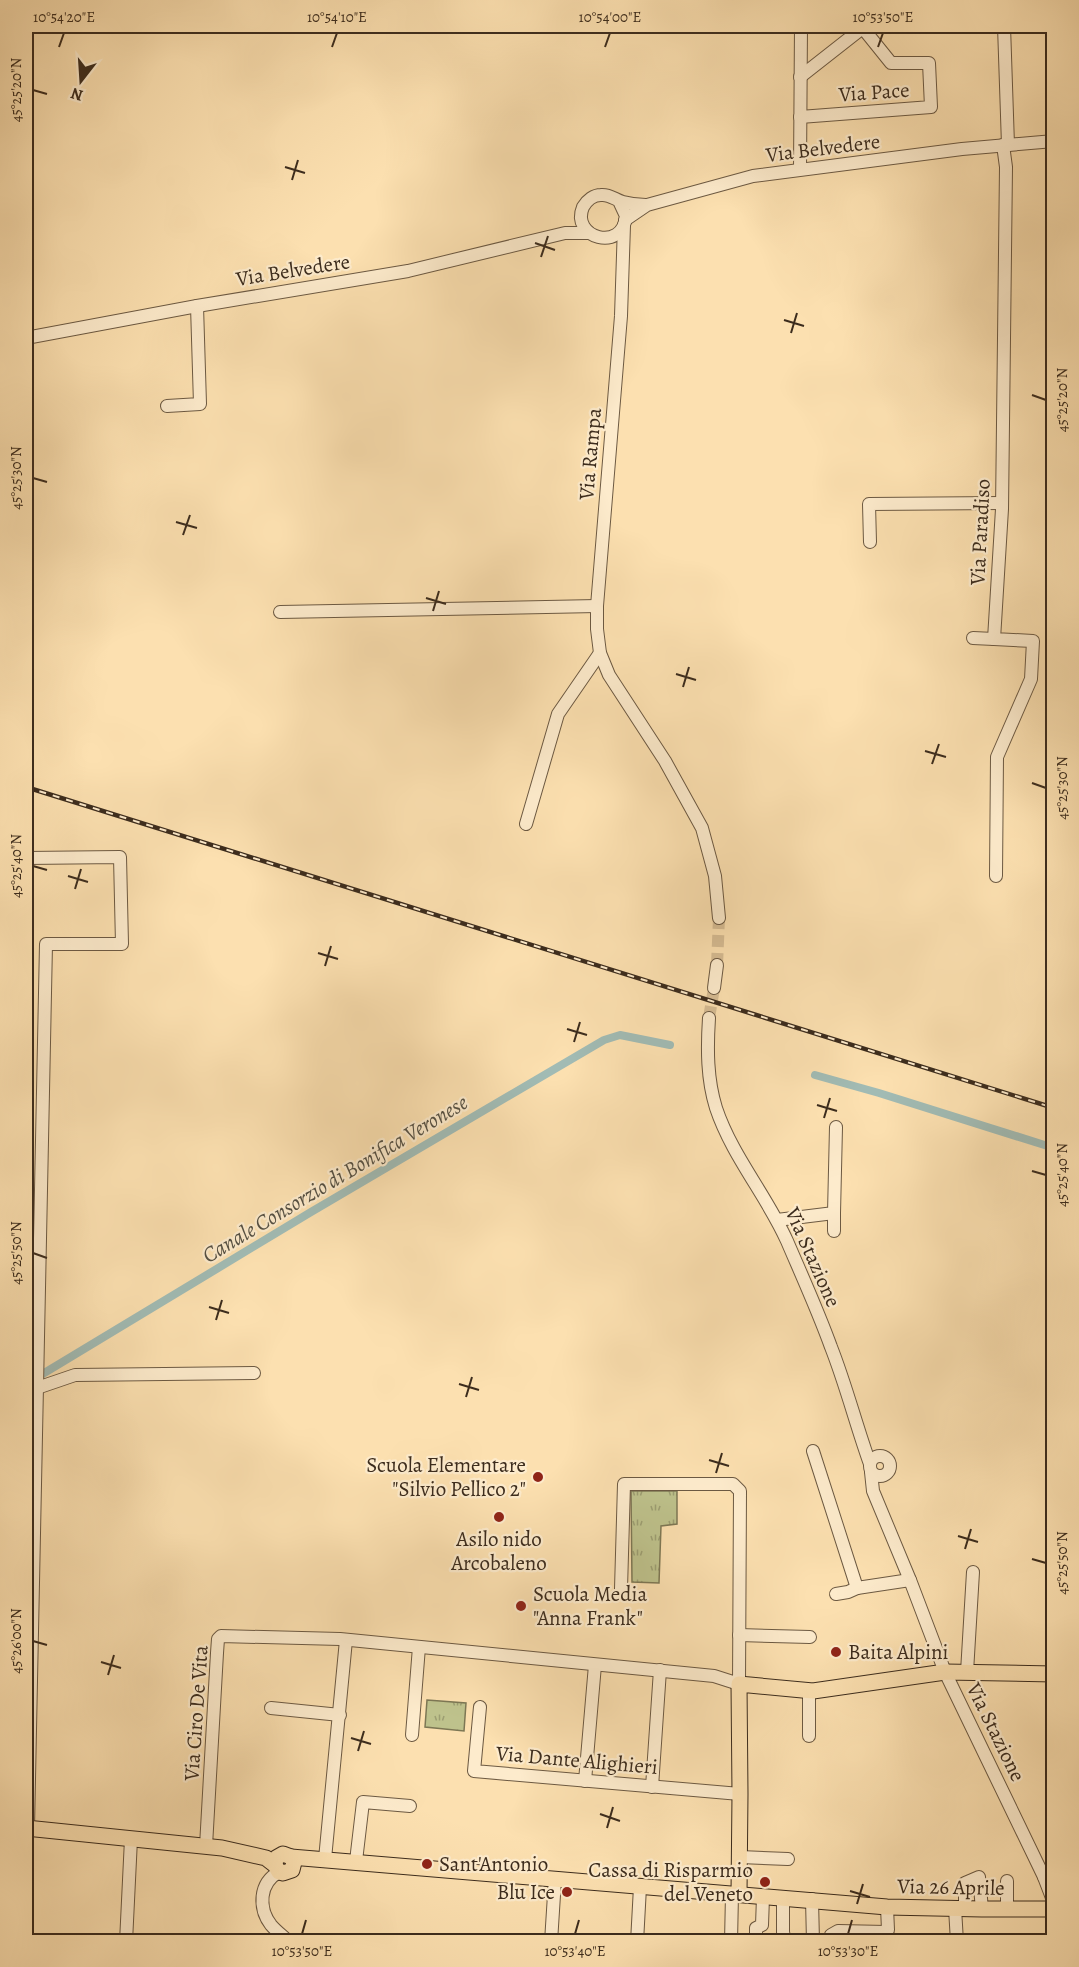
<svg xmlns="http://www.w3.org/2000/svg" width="1079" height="1967" font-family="Alegreya,serif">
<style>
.grass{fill:url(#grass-tufts);stroke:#7d7754;stroke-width:1.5}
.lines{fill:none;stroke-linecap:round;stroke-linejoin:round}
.canal{stroke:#a1bbb4;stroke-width:8}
.minor-tunnel{stroke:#d6bc93;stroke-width:12;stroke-dasharray:12 6;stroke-linecap:butt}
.minor-casing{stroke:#6c5942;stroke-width:14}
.major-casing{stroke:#3c2c1d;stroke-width:17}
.minor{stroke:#fdebcc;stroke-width:12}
.major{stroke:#fce0b0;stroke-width:15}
.rail-casing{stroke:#3c2c1d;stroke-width:4.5}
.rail{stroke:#fdebcc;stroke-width:2;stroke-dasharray:7;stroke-linecap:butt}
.ticks{fill:none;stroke:#3c2c1d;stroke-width:2}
.poi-dot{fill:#8f2418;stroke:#fdebcc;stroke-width:2}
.labels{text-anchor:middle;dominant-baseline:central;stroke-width:4.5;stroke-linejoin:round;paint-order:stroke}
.street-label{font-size:21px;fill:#3c2c1d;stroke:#fdebcc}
.poi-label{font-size:21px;fill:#3c2c1d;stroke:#fdebcc;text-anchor:end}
.water-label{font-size:22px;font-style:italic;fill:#555043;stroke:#fdebcc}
.neatline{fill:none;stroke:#3c2c1d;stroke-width:2}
.ticks-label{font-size:15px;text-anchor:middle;fill:#3c2c1d}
</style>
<defs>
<pattern id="grass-tufts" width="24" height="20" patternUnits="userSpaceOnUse" patternTransform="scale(1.5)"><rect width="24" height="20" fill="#bec28c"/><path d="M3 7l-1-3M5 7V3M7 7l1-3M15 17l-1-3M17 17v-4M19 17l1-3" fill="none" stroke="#9c9e72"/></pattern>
</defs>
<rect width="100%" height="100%" fill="#fce0b0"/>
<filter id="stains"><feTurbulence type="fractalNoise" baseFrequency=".00333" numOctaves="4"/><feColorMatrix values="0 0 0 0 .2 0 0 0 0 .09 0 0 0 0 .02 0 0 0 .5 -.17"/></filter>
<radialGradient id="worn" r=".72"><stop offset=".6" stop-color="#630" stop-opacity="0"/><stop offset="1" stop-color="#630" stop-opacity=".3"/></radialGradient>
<g class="grass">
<path d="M 631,1491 L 677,1491 L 677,1524 L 661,1526 L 659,1583 L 632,1582 Z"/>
<path d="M 427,1700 L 466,1703 L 464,1731 L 425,1727 Z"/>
</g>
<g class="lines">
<g class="canal">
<path d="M 815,1075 L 879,1093 L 1054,1148"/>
<path d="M 26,1384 L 311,1212 L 604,1040 L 620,1035 L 670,1045"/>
</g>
<g class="minor-tunnel">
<path d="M 717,965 L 719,918"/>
<path d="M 709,1018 L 714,988"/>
</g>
<defs>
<g id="minor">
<path d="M 1004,26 L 1008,145"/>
<path d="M 800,77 L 865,26"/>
<path d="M 800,117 L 931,107 L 929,63 L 891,63 L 862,27"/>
<path d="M 800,169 L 801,26"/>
<path d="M 619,201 L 626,216 C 623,253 570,238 583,207 C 587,200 594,195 601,195 C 610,194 615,200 623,202 C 631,204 638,205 646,205"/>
<path d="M 625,220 L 647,205 L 753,176 L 962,149 L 1054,141"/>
<path d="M 624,225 L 621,316 L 597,606 L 597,629 L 600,653 L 609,675 L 665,761 L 702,828 L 715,876 L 719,918"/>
<path d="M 26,338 L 197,306 L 408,271 L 565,233 L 589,233"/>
<path d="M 167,406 L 200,404 L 197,306"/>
<path d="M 870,542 L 869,504 L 1002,503"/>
<path d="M 280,612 L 597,606"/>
<path d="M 973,638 L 994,639"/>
<path d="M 526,824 L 558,714 L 600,653"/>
<path d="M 26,858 L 120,857 L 122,944 L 46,944 L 28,1828"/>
<path d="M 996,876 L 997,757 L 1031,679 L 1033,641 L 994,639 L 1002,509 L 1006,167 L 1003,145"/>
<path d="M 714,988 L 717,965"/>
<path d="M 709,1018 C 707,1049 707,1079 716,1108 C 732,1156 767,1196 787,1241 C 802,1276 818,1311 831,1347 C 846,1385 856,1425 870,1464"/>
<path d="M 777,1220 L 834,1213 L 836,1127"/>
<path d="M 834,1231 L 834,1213"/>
<path d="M 37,1388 L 75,1375 L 254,1373"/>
<path d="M 813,1451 L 857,1588 L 910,1580"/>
<circle cx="880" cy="1466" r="10"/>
<path d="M 871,1472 L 873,1491 L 910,1580 L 945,1672 L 1044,1877 L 1054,1903"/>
<path d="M 836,1594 L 848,1592 L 857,1588"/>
<path d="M 739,1635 L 810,1637"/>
<path d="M 967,1672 L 973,1572"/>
<path d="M 809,1690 L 809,1736"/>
<path d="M 480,1707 L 474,1771 L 740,1794"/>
<path d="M 271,1708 L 340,1715"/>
<path d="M 412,1735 L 419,1647"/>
<path d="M 585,1781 L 595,1665"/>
<path d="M 652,1787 L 660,1670"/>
<path d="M 206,1846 L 217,1653 L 218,1639 L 221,1636 L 340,1639 L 714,1676 L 739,1684 L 740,1491 L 733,1484 L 624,1484 L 621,1589"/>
<path d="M 740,1857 L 788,1859"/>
<path d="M 325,1859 L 346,1640"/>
<path d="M 356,1861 L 363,1802 L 410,1806"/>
<path d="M 279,1872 C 259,1883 258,1908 271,1925 C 276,1931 283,1936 289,1942"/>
<path d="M 1044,1877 L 1052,1873 L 1054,1869"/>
<path d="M 1007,1881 L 1007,1909"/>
<path d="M 783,1898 L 783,1932 L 785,1942"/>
<path d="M 812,1899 L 813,1942"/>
<path d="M 955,1908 L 957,1942"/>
<path d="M 965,1908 L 965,1883 L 979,1877 L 982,1909"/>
<path d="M 126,1942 L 131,1839"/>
<path d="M 551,1942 L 555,1879"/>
<path d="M 637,1942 L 640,1887"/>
<path d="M 731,1942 L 732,1894"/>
<path d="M 756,1942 L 756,1928 L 762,1925 L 763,1897"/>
<path d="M 831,1942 L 831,1935 L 838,1931 L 886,1932 L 888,1930 L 887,1907"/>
</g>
<g id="major">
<path d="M 26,1828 L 222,1848 L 266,1858 L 275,1865 L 279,1872 L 283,1873 L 292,1870 L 294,1862 L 291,1857 L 283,1854 L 276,1858 L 275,1865"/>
<path d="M 291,1857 L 887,1907 L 982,1909 L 1054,1909"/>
<path d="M 739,1894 L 740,1794 L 739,1684 L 813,1691 L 945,1672 L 1054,1674"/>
</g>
</defs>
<use href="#minor" class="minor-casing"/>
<use href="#major" class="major-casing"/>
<use href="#minor" class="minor"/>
<use href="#major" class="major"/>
<defs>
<path id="rail" d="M 26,787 L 1054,1108"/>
</defs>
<use href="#rail" class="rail-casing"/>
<use href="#rail" class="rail"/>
</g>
<path class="ticks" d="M 59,47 L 64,33M 332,47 L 337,33M 605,47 L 610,33M 878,47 L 883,33M 33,90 L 47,94M 285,167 L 305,173M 292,180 L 298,160M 535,243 L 555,250M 541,257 L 548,236M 784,320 L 804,326M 791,333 L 797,313M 1032,395 L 1046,400M 33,478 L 47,482M 176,522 L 197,528M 183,535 L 190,515M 426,598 L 446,604M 433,611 L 439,591M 676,674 L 696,680M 683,687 L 689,667M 925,751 L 946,757M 932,764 L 939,744M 1032,783 L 1046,788M 33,866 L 47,870M 68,876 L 88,882M 75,889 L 81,869M 318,953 L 338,959M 325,966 L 331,946M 567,1029 L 587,1035M 574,1042 L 580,1022M 817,1105 L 837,1111M 824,1118 L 830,1098M 1032,1171 L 1046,1175M 33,1253 L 47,1258M 209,1307 L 229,1313M 216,1320 L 222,1300M 459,1384 L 479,1390M 466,1397 L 472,1377M 709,1460 L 729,1466M 716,1473 L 722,1453M 958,1536 L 978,1542M 965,1549 L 971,1529M 1032,1559 L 1046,1563M 33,1641 L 47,1645M 101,1662 L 121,1668M 108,1675 L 114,1655M 351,1738 L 371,1744M 358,1751 L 364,1731M 600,1814 L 620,1821M 607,1828 L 613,1807M 850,1891 L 870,1897M 857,1904 L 863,1884M 302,1934 L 306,1920M 575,1934 L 579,1920M 848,1934 L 852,1920"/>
<g class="poi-dot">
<circle cx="538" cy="1477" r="6"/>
<circle cx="499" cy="1517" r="6"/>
<circle cx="521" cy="1606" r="6"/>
<circle cx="836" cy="1652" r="6"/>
<circle cx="427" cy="1864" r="6"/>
<circle cx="765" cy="1882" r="6"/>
<circle cx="567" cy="1892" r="6"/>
</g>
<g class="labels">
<g class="street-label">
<text transform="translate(874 92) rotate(-4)">Via Pace</text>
<text transform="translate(823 148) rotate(-7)">Via Belvedere</text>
<text transform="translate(293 270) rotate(-9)">Via Belvedere</text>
<text transform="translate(590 454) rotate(-85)">Via Rampa</text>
<text transform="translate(980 532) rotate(-87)">Via Paradiso</text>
<text transform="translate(813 1257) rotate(66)">Via Stazione</text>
<text transform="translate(196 1713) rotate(-86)">Via Ciro De Vita</text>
<text transform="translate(996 1732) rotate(64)">Via Stazione</text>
<text transform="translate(577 1760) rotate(5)">Via Dante Alighieri</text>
<text transform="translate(951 1887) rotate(1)">Via 26 Aprile</text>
</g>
<g class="poi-label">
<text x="526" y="1465">Scuola Elementare<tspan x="526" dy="24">"Silvio Pellico 2"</tspan></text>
<text x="499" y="1539" text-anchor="middle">Asilo nido<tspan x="499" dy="24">Arcobaleno</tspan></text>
<text x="533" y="1594" text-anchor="start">Scuola Media<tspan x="533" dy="24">"Anna Frank"</tspan></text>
<text x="848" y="1652" text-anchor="start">Baita Alpini</text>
<text x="439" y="1864" text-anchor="start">Sant'Antonio</text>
<text x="753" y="1870">Cassa di Risparmio<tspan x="753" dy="24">del Veneto</tspan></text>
<text x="555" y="1892">Blu Ice</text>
</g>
<g class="water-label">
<text transform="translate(335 1179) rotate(-31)">Canale Consorzio di Bonifica Veronese</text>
</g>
</g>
<rect width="1079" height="1967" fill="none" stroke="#fce0b0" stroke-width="66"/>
<g transform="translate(81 81) rotate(197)" stroke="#fdebcc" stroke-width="4.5" paint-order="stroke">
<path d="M0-4.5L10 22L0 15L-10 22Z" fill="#3c2c1d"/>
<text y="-9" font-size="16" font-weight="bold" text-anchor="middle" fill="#3c2c1d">N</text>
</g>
<rect x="33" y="33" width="1013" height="1901" class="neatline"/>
<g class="ticks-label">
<text x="64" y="22">10°54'20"E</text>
<text x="337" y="22">10°54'10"E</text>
<text x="610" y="22">10°54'00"E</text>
<text x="883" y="22">10°53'50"E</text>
<text transform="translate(16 90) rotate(-90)" y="5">45°25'20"N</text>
<text transform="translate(1062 400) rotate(-90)" y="5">45°25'20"N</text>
<text transform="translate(16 478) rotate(-90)" y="5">45°25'30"N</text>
<text transform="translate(1062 788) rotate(-90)" y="5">45°25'30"N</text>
<text transform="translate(16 866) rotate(-90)" y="5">45°25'40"N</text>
<text transform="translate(1062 1175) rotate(-90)" y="5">45°25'40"N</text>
<text transform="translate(16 1253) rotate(-90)" y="5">45°25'50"N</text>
<text transform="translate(1062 1563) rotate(-90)" y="5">45°25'50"N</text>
<text transform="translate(16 1641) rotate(-90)" y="5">45°26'00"N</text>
<text x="302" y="1956">10°53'50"E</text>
<text x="575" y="1956">10°53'40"E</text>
<text x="848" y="1956">10°53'30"E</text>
</g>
<rect width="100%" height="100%" filter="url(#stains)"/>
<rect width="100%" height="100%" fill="url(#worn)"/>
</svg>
